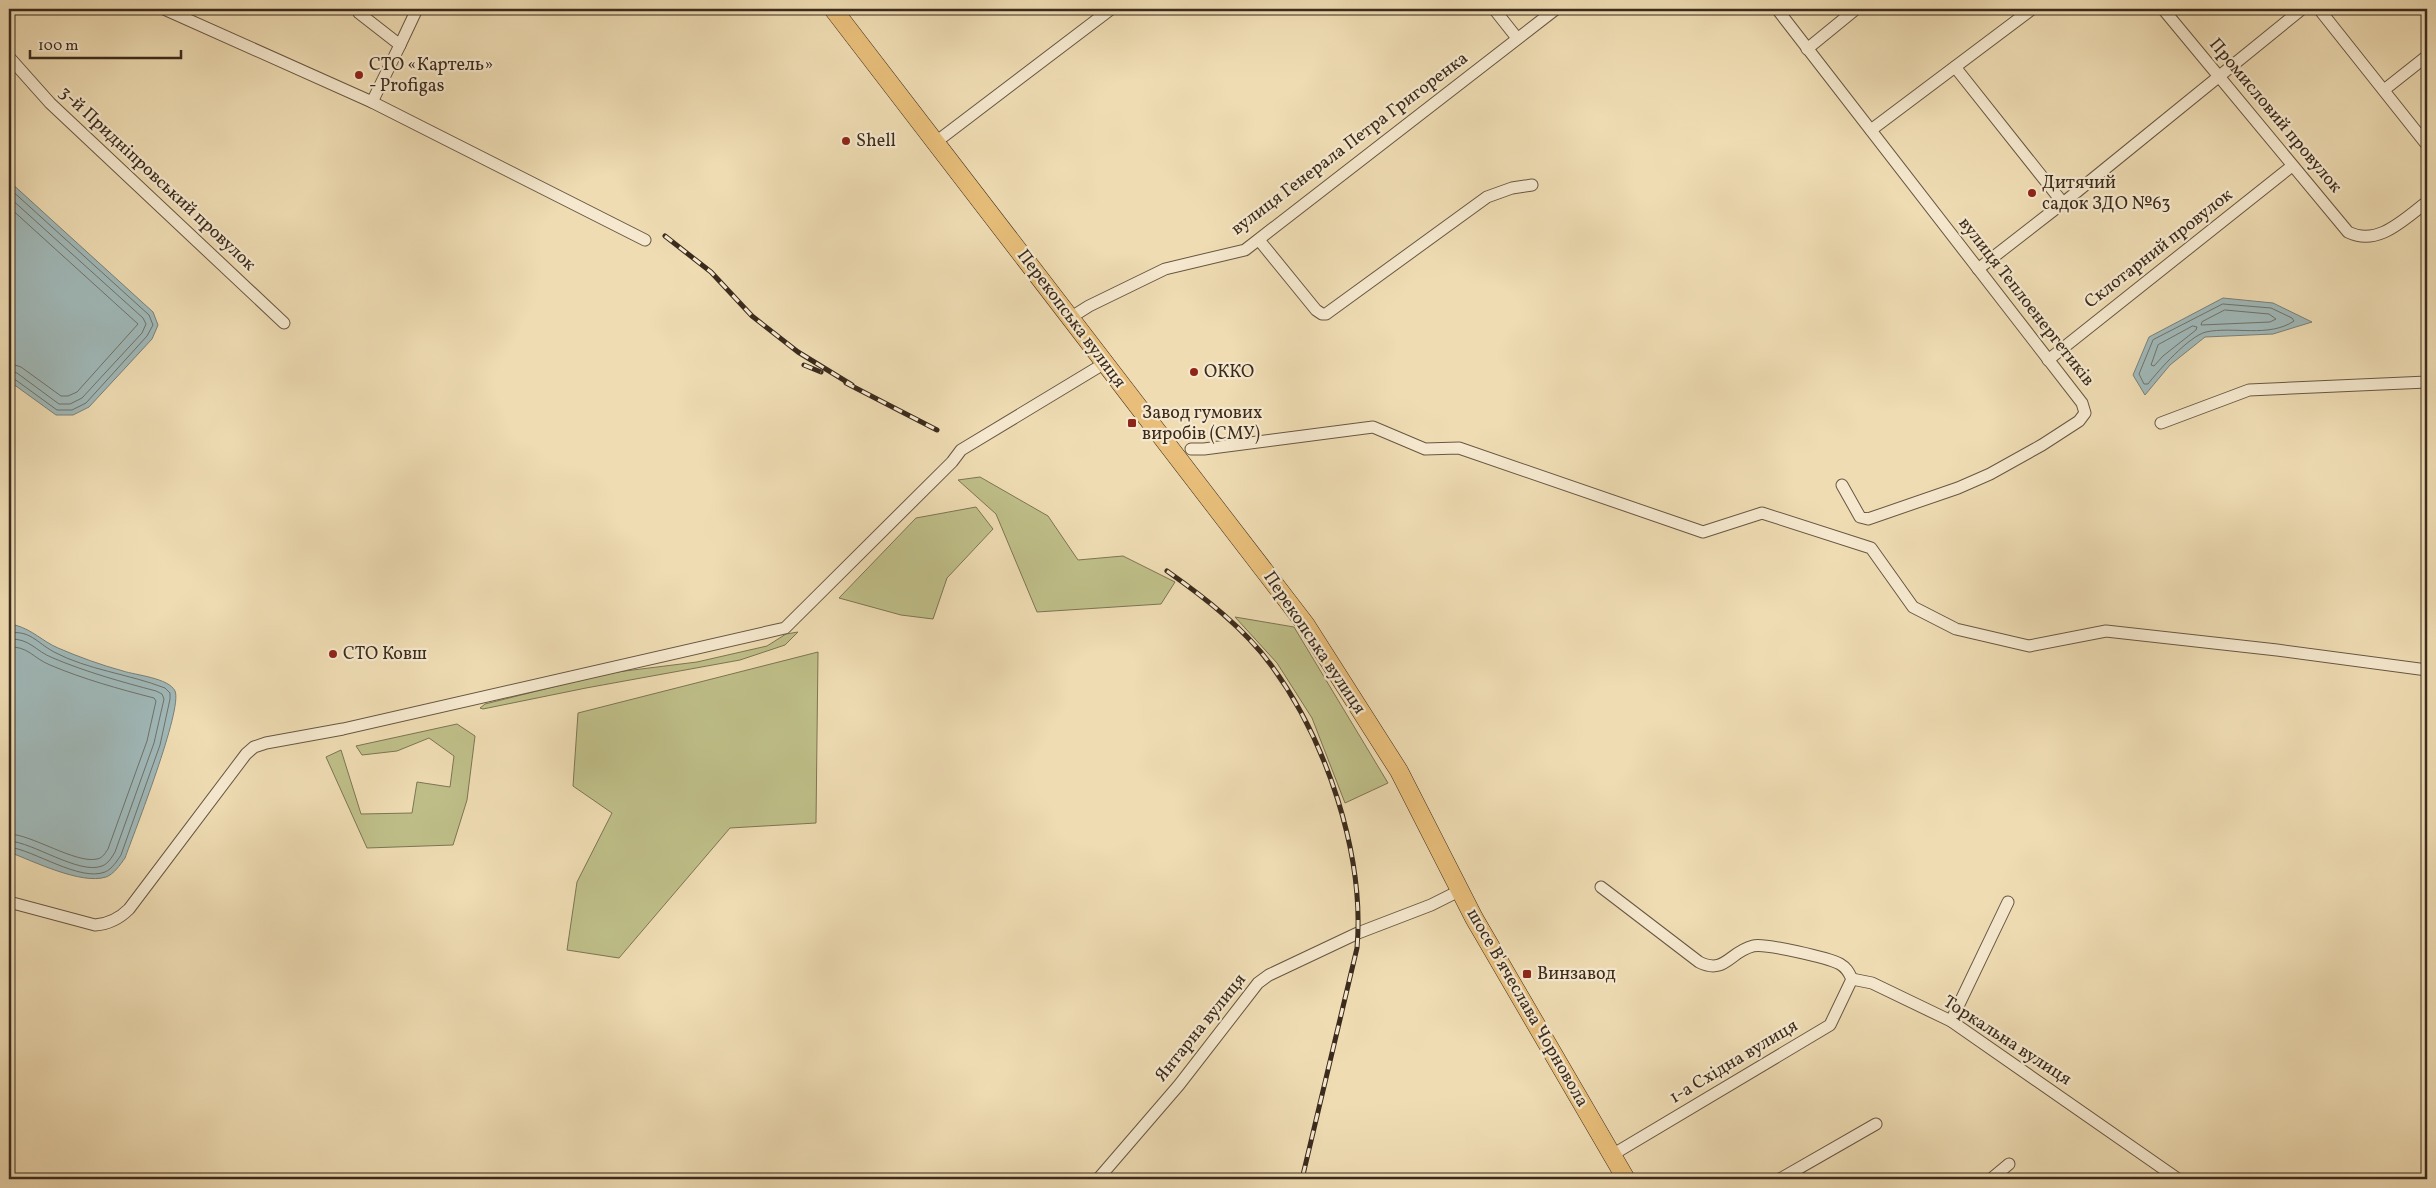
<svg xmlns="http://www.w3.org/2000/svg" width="2436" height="1188" font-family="Vollkorn,serif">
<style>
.green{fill:#bfbf89;stroke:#7d7553}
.water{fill:#a0b8b8;stroke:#78807a}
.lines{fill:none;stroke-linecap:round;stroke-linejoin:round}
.shore{stroke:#6e726a;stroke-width:1}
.minor-casing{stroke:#685742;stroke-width:13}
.primary-casing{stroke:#3b2b1d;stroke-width:19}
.minor{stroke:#f5e8ce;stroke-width:11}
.primary{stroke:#e8be7a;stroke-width:18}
.rail-casing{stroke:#3b2b1d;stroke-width:5}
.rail{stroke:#f5e8ce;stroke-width:3;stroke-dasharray:9;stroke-linecap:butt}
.poi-dot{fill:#8f2418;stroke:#f5e8ce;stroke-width:2}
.labels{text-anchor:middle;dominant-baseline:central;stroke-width:4.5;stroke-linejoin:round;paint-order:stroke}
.poi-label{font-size:18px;fill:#3b2b1d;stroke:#f5e8ce;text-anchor:start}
.street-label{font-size:18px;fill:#3b2b1d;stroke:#f5e8ce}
</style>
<rect width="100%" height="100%" fill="#efdcb3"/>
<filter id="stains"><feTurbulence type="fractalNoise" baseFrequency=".004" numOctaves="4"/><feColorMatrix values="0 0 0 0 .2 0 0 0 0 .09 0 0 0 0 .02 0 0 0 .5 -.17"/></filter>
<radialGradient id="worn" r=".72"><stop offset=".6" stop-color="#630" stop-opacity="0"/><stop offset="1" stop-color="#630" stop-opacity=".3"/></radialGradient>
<g class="green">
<path d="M 980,477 L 1048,516 L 1078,560 L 1123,556 L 1175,582 L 1161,604 L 1037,612 L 996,514 L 958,480 Z"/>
<path d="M 976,507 L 993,529 L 947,578 L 933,619 L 901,615 L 839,598 L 916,518 Z"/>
<path d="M 1235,617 L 1294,627 L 1388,783 L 1345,803 L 1312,718 L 1277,663 Z"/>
<path d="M 798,632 L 785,645 L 740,660 L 586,688 L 483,709 L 480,708 L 485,704 L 609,673 L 697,662 L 767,646 L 786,634 Z"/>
<path d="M 818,652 L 816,823 L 730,828 L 619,958 L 567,950 L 577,882 L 612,813 L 573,786 L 578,713 Z"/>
<path d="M 457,724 L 475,736 L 467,800 L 453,845 L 367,848 L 326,757 L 341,750 L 361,814 L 412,813 L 417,782 L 450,787 L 454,756 L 429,738 L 397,751 L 362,755 L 356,746 Z"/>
</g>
<g class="water">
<path d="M 9,181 L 153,312 L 158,325 L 152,339 L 89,407 L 73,415 L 56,415 L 9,381 Z"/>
<path d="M 2223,298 L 2273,303 L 2312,322 L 2273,334 L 2205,337 L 2170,365 L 2145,395 L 2133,375 L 2149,337 Z"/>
<path d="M 15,625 C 33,630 42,641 58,648 C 79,657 101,665 123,671 C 135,675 169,678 175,691 C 183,709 134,833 125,858 C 120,865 114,874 106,877 C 81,885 33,861 9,852 L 9,629 Z"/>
</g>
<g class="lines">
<g class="shore">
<path d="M 9,188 L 149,315 L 153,325 L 147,336 L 86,403 L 72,410 L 57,410 L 13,378 L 9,377"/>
<path d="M 9,197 L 143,318 L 146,324 L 142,333 L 82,398 L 70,404 L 59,404 L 17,373 L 9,371"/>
<path d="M 9,207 L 138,324 L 77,392 L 68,396 L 61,396 L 21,367 L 9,363"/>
<path d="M 2223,304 L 2271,308 L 2292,318 L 2294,321 C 2269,338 2233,326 2206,332 C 2189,336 2158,371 2148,384 L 2144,384 L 2139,374 L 2153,340 Z"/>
<path d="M 2225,310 L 2269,314 L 2276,319 L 2270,322 L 2201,325 L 2202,322 Z"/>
<path d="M 2193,326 L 2197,327 L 2196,330 L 2163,356 L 2154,366 L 2151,365 L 2158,345 Z"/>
<path d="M 9,633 C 30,630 36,642 54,652 C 88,670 129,674 165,688 L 170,693 L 170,699 L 160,745 L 121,855 C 117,861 112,869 105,872 C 80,882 34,850 9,847"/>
<path d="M 9,639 C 30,638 35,651 53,658 C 86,672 122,682 156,691 L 162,694 L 164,699 L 154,743 L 115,852 C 112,857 108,864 102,866 C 79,875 33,842 9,841"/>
<path d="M 9,647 C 28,646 33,658 50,665 C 83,679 119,689 154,698 L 156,701 L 147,741 L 108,849 C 105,853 103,858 97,859 C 76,864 31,834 9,834"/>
</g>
<defs>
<g id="minor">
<path d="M 164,9 L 372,102"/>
<path d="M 357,9 L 359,13 L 400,45 L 417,9"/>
<path d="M 1494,9 L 1517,38"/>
<path d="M 1777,9 L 2082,403 L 2085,413 L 2079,421 L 2042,445 L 1990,474 L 1958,488 L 1868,519 L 1860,517 L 1842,485"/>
<path d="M 2163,9 L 2348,232 C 2378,247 2404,219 2427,202"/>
<path d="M 2319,9 L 2427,145"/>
<path d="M 400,45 L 372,102 L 645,240"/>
<path d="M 1807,49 L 1856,9"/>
<path d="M 9,57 L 50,103 L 284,323"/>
<path d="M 1955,67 L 2063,203"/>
<path d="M 2384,90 L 2427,56"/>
<path d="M 1871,130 L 2032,9"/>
<path d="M 936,142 L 1111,9"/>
<path d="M 1259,240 L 1316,310 L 1322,314 L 1326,314 L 1487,197 L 1512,188 L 1532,185"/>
<path d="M 1978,269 L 2063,203 L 2302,9"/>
<path d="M 1070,318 L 1089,306 L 1165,269 L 1245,250 L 1556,9"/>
<path d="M 2048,360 L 2292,166"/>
<path d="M 2161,423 L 2249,390 L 2427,382"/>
<path d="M 1191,449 L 1204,449 L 1373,427 L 1425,449 L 1459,448 L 1703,532 L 1762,513 L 1871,548 L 1913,607 L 1956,629 L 2029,646 L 2106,631 L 2277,650 L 2427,670"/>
<path d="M 1601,887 L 1699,962 C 1725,975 1729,952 1753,946 C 1765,943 1829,958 1840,964 C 1847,968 1849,973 1852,979"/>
<path d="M 9,902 L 95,925 C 109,924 119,919 129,909 L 246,754 L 254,747 L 266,743 L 343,729 L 785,628 L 952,462 L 961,450 L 1105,363"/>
<path d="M 1852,979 L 1872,983 L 1951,1021 L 2178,1179"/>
<path d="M 1951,1021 L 2008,902"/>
<path d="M 1612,1155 L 1830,1025 L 1852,979"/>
<path d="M 1098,1179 L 1179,1085 L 1258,983 L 1269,975 L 1358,933 L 1431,905 L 1459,891"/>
<path d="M 1780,1179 L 1876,1124"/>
<path d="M 1991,1179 L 2009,1164"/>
</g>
<path id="primary" d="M 833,9 L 1306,625 L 1399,771 L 1474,918 L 1626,1179"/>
</defs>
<use href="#minor" class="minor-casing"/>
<use href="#primary" class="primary-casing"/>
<use href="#minor" class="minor"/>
<use href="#primary" class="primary"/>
<defs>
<g id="rail">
<path d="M 665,236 L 711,272 L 752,316 L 798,352 L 852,385"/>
<path d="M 804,365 L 821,372"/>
<path d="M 846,383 L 937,430"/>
<path d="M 1167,571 C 1204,597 1244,628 1271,665 C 1326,740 1365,854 1357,948 L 1302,1179"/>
</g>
</defs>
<use href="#rail" class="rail-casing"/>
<use href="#rail" class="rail"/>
</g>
<g class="poi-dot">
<circle cx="359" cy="75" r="5"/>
<circle cx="846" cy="141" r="5"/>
<circle cx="2032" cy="193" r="5"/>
<circle cx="1194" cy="372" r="5"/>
<rect x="1127" y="418" width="10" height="10" rx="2.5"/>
<circle cx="333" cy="654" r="5"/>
<rect x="1522" y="969" width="10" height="10" rx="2.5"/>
</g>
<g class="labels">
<g class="poi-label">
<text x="369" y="65">СТО «Картель»<tspan x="369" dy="21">- Profigas</tspan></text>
<text x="856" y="141">Shell</text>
<text x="2042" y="183">Дитячий<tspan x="2042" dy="21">садок ЗДО №63</tspan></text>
<text x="1204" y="372">ОККО</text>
<text x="1142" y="413">Завод гумових<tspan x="1142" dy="21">виробів (СМУ)</tspan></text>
<text x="343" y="654">СТО Ковш</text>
<text x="1537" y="974">Винзавод</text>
</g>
<g class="street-label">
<text transform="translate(2275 116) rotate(50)">Промисловий провулок</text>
<text transform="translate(1350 144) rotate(-37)">вулиця Генерала Петра Григоренка</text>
<text transform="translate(157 179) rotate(43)">3-й Придніпровський провулок</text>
<text transform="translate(2159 249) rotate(-38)">Склотарний провулок</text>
<text transform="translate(2026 302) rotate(52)">вулиця Теплоенергетиків</text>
<text transform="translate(1071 319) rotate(53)">Перекопська вулиця</text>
<text transform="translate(1314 643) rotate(56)">Перекопська вулиця</text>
<text transform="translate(1527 1008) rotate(60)">шосе В'ячеслава Чорновола</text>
<text transform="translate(1201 1028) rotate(-51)">Янтарна вулиця</text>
<text transform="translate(2007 1041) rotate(33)">Торкальна вулиця</text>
<text transform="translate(1734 1062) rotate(-31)">1-а Східна вулиця</text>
</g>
</g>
<rect width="2436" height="1188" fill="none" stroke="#efdcb3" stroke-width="30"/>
<rect x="10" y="10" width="2416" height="1168" fill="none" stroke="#3b2b1d" stroke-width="2.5"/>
<rect x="15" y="15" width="2406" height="1158" fill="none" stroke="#3b2b1d"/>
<path d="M30 50v8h151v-8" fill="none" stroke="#3b2b1d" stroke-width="2.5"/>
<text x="38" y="50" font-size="15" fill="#3b2b1d" stroke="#f5e8ce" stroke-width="4" paint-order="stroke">100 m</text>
<rect width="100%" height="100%" filter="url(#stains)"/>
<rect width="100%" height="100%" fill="url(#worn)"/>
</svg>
